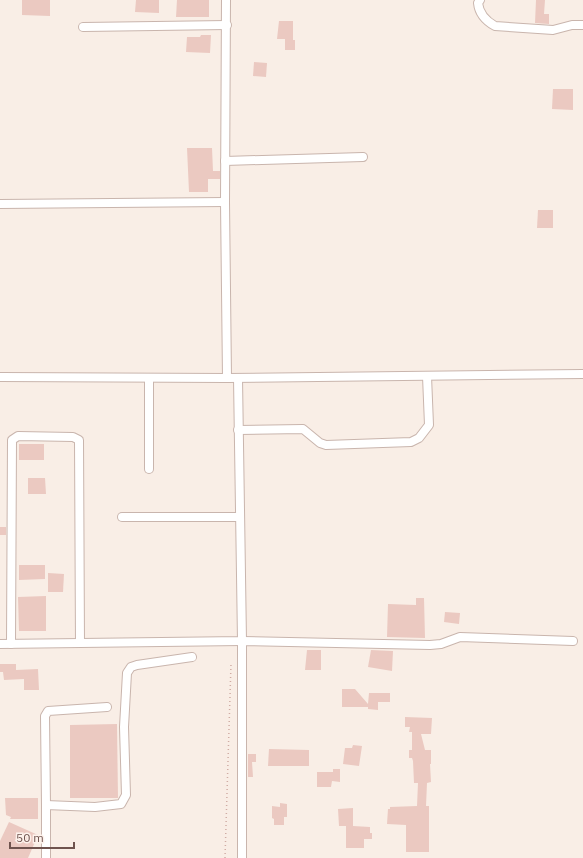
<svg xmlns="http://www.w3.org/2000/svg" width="583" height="858" font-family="'IBM Plex Sans',sans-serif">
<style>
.building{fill:#ebc9c1}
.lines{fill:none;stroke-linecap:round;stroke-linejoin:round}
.street-casing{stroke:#c9b5ad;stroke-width:10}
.path{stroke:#d0aca4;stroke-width:1.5;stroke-dasharray:1 3;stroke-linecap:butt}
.street{stroke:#fff;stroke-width:8}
</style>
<rect width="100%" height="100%" fill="#f9eee6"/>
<g class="building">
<path d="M 22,0 L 50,0 L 50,16 L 22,15 Z"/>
<path d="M 136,0 L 159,0 L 159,13 L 135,12 Z"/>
<path d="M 177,0 L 209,0 L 209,17 L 176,17 Z"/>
<path d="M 536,0 L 545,0 L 544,14 L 549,14 L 549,24 L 535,23 Z"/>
<path d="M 279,21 L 293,21 L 293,40 L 295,40 L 295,50 L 285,50 L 285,39 L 277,39 Z"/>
<path d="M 201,35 L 211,35 L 210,53 L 186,52 L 187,37 L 200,37 Z"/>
<path d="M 254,62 L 267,63 L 266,77 L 253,76 Z"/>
<path d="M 553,89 L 573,89 L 573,110 L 552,109 Z"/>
<path d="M 187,148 L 212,148 L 213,171 L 220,171 L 220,179 L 208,179 L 208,192 L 189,192 Z"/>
<path d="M 538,210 L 553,210 L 553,228 L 537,228 Z"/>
<rect x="19" y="444" width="25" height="16"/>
<path d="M 28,478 L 45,478 L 46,494 L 28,494 Z"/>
<rect x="0" y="527" width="6" height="8"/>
<path d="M 19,565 L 45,565 L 45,579 L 19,580 Z"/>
<path d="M 48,573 L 64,574 L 63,592 L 48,592 Z"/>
<path d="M 46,596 L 46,631 L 19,631 L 18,597 Z"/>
<path d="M 416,598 L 424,598 L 425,638 L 387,637 L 388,604 L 416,605 Z"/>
<path d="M 445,612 L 460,613 L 459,624 L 444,622 Z"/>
<path d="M 307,650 L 321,650 L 321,670 L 305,670 Z"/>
<path d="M 371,650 L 393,651 L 392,671 L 368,667 Z"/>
<path d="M 0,664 L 16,664 L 16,670 L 38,669 L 39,690 L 24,690 L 24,679 L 4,680 L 3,672 L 0,672 Z"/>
<path d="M 342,689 L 355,689 L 368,704 L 369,693 L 390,693 L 390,702 L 378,702 L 378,710 L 368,709 L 368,707 L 342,707 Z"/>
<path d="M 405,717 L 432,718 L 431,734 L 421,734 L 425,750 L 431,750 L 431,764 L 430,764 L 431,782 L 427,783 L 426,806 L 429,806 L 429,852 L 406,852 L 406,825 L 387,824 L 388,809 L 390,809 L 390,807 L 417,806 L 418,783 L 414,783 L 413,761 L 412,758 L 409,758 L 409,750 L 412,750 L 412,732 L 409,732 L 410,727 L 405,727 Z"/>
<path d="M 117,724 L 118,798 L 70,798 L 70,725 Z"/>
<path d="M 353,745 L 362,746 L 359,766 L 343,764 L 345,748 L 352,748 Z"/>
<path d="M 269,749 L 309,750 L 309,766 L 268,766 Z"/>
<path d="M 248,754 L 256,754 L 256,762 L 252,762 L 253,777 L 248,777 Z"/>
<path d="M 333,769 L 340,769 L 340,782 L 332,781 L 331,787 L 317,787 L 317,772 L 333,772 Z"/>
<path d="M 5,798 L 38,798 L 38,819 L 10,819 L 11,817 L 6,815 Z"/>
<path d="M 280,803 L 287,804 L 287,817 L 284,817 L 284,825 L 274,825 L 274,819 L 272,818 L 272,806 L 280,807 Z"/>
<path d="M 353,808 L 353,826 L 370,827 L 370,833 L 372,833 L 372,839 L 364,839 L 364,848 L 346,848 L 346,826 L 339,826 L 338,809 Z"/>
<path d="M 9,822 L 38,835 L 28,858 L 0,858 L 0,841 Z"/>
</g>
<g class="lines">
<defs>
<g id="street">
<path d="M 226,0 L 225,202 L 227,378"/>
<path d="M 480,0 L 478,3 C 479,13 486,21 495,26 L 553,30 L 572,25 L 583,25"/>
<path d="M 83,27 L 227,25"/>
<path d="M 225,161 L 363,157"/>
<path d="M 0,204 L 225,202"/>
<path d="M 0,377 L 227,378 L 583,374"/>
<path d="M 149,379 L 149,469"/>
<path d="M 238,430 L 303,429 L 320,443 L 326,445 L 411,442 L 419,438 L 429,425 L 427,376"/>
<path d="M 122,517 L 239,517"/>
<path d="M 0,644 L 242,641 L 238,378"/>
<path d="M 11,644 L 12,440 L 18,436 L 73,437 L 79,440 L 80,643"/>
<path d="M 46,805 L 45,716 L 48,711 L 107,707"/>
<path d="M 46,858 L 46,805 L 95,807 L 121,804 L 126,795 L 124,727 L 127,673 L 131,667 L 137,665 L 192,657"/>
<path d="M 242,858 L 242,641 L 430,645 L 441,644 L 460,637 L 573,641"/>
</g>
</defs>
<use href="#street" class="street-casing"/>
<path class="path" d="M 225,858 L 231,664"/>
<use href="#street" class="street"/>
</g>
<path d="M10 842v6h64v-6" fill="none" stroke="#6f534e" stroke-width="2"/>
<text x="16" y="842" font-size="12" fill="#6f534e" stroke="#fdf2ec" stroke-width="3" paint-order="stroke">50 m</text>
</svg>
